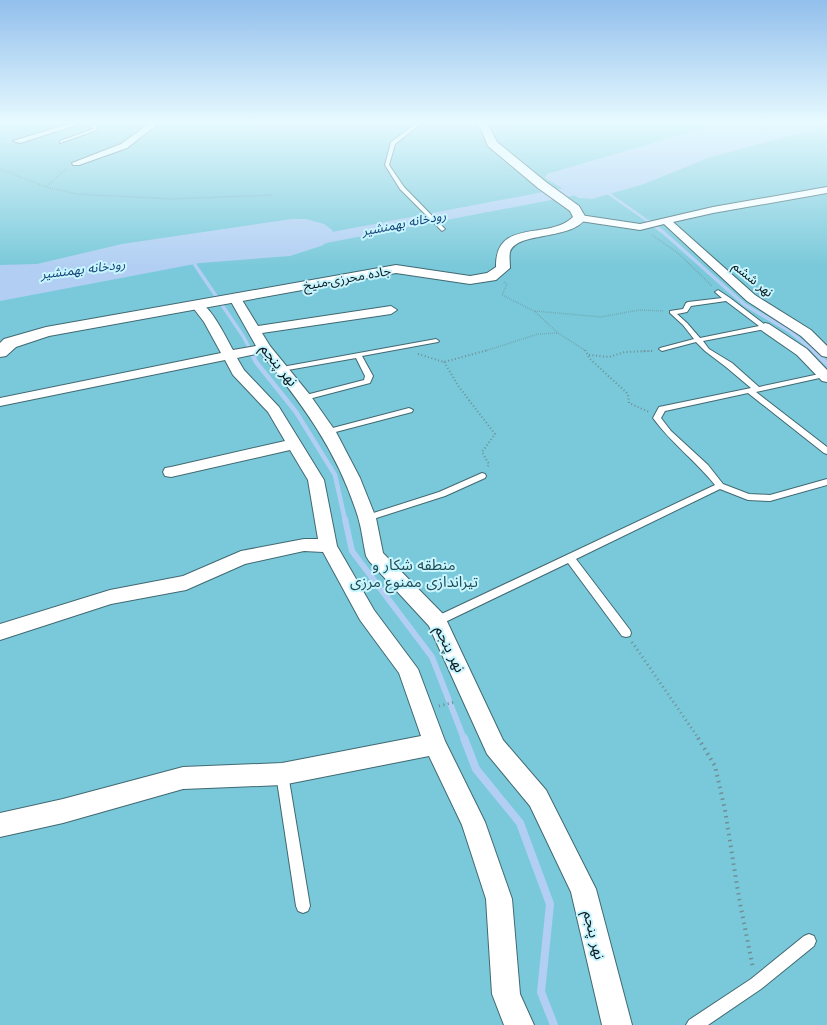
<svg xmlns="http://www.w3.org/2000/svg" width="827" height="1025" font-family="Jost,'Noto Sans Arabic',sans-serif">
<style>
.green{fill:#7ac9da}
.water{fill:#b2cff3}
.lines{fill:none;stroke-linecap:round;stroke-linejoin:round}
.stream-far4{stroke:#b2cff3;stroke-width:2.5}
.stream-far3{stroke:#b2cff3;stroke-width:3.5}
.stream-far2{stroke:#b2cff3;stroke-width:4.5}
.stream-far1{stroke:#b2cff3;stroke-width:6}
.stream{stroke:#b2cff3;stroke-width:8}
.river{fill:#b2cff3;fill-rule:evenodd}
.lane-casing{stroke:#416972;stroke-width:2}
.street-casing{stroke:#416972;stroke-width:2}
.secondary-casing{stroke:#416972;stroke-width:2}
.path-far3{stroke:#6f8e95;stroke-width:1.5;stroke-dasharray:0.5 1.5;stroke-linecap:butt}
.path-far2{stroke:#6f8e95;stroke-width:2;stroke-dasharray:1 2.5;stroke-linecap:butt}
.path-far1{stroke:#6f8e95;stroke-width:3;stroke-dasharray:1 3.5;stroke-linecap:butt}
.path{stroke:#6f8e95;stroke-width:4;stroke-dasharray:1.5 4.5;stroke-linecap:butt}
.lane{fill:#fff;fill-rule:evenodd}
.street{fill:#fff;fill-rule:evenodd}
.secondary{fill:#fff;fill-rule:evenodd}
.labels{text-anchor:middle;dominant-baseline:central;stroke-width:4;stroke-linejoin:round;paint-order:stroke}
.far-water-label{font-size:13px;font-style:italic;fill:#134378;stroke:#c9f5ff}
.far-street-label{font-size:13px;fill:#091a1e;stroke:#c9f5ff}
.street-label{font-size:15px;fill:#091a1e;stroke:#c9f5ff}
.park-label{font-size:15px;fill:#1f4d56;stroke:#c9f5ff}
</style>
<rect width="100%" height="100%" fill="#c9f5ff"/>
<rect class="green" x="0" y="123" width="827" height="902"/>
<g class="water">
<path d="M 721,123 L 827,123 L 827,126 L 711,157 L 644,184 L 592,199 L 579,198 L 545,178 L 547,174 L 554,172 Z"/>
<path d="M 292,219 L 306,219 L 324,224 L 332,230 L 334,235 L 333,239 L 321,246 L 290,256 L 200,263 L 0,301 L 0,265 L 37,264 L 122,244 Z"/>
</g>
<g class="lines">
<path class="stream-far4" d="M 605,191 L 649,222"/>
<g class="stream-far3">
<path d="M 648,221 L 663,232 L 745,305 L 788,330 L 814,351"/>
<path d="M 191,259 L 243,336 L 251,351"/>
</g>
<g class="stream-far2">
<path d="M 250,350 L 256,362 L 296,412 L 335,475 L 345,520"/>
<path d="M 813,350 L 827,364"/>
</g>
<path class="stream-far1" d="M 345,519 L 352,551 L 432,657 L 464,739"/>
<path class="stream" d="M 464,738 L 476,769 L 520,823 L 550,904 L 541,992 L 554,1025"/>
<path class="river" d="M 606,176 L 611,178 L 614,181 L 611,184 L 572,196 L 295,249 L 289,248 L 286,244 L 289,240 L 295,239 L 570,187 Z"/>
<defs>
<g id="lane">
<path d="M 83,123 L 95,125 L 97,130 L 60,143 L 60,141 L 93,129 L 92,127 Z"/>
<path d="M 417,123 L 422,123 L 395,144 L 389,165 L 404,187 L 444,228 L 445,229 L 442,231 L 400,189 L 385,165 L 391,142 Z"/>
<path d="M 718,290 L 730,298 L 768,327 L 765,329 L 703,341 L 709,349 L 732,363 L 759,387 L 824,373 L 827,374 L 827,377 L 824,377 L 756,392 L 827,447 L 827,454 L 824,453 L 748,393 L 665,411 L 661,418 L 671,431 L 708,465 L 723,484 L 749,494 L 770,495 L 827,479 L 827,485 L 770,501 L 748,500 L 720,489 L 576,559 L 630,630 L 631,633 L 630,636 L 626,637 L 622,636 L 568,563 L 441,624 L 437,625 L 433,624 L 432,621 L 433,618 L 715,485 C 696,461 671,443 653,418 L 659,407 L 751,388 L 726,367 L 705,351 L 696,342 L 662,351 L 659,349 L 660,348 L 694,339 L 683,325 L 670,313 L 670,311 L 683,309 L 686,303 L 688,302 L 722,298 L 715,292 ZM 726,301 L 759,326 L 700,338 L 687,323 L 677,314 L 687,312 L 691,306 Z"/>
<path d="M 436,339 L 439,341 L 438,342 L 362,356 L 373,376 L 370,383 L 305,400 L 301,398 L 302,396 L 364,380 L 365,376 L 356,358 L 282,371 L 278,369 L 282,367 Z"/>
<path d="M 409,408 L 413,410 L 412,412 L 328,434 L 324,432 L 325,430 Z"/>
<path d="M 482,473 L 485,474 L 486,476 L 485,478 L 445,496 L 367,521 L 362,518 L 364,516 L 439,492 Z"/>
<path d="M 282,768 L 286,770 L 288,774 L 310,906 L 308,911 L 303,913 L 298,911 L 296,906 L 276,774 L 278,770 Z"/>
<path d="M 809,934 L 814,936 L 816,941 L 814,946 L 761,989 L 708,1025 L 686,1025 L 689,1020 L 751,979 L 804,936 Z"/>
</g>
<g id="street">
<path d="M 71,123 L 83,123 L 20,143 L 13,141 Z"/>
<path d="M 150,123 L 159,123 L 127,148 L 79,165 L 73,165 L 72,163 L 121,144 Z"/>
<path d="M 827,187 L 827,193 L 713,213 L 673,222 L 755,295 L 811,330 L 827,346 L 827,357 L 822,356 L 801,336 L 747,301 L 664,224 L 640,230 L 580,221 L 575,218 L 580,215 L 640,224 L 713,207 Z"/>
<path d="M 235,294 L 239,295 L 258,326 L 391,306 L 397,310 L 391,314 L 262,333 L 270,346 L 310,395 L 336,432 L 360,478 L 376,518 L 383,553 L 444,615 L 503,740 L 546,790 L 596,889 L 632,1025 L 602,1025 L 571,892 L 530,806 L 487,754 L 429,626 L 369,561 L 366,556 C 363,543 362,530 358,517 C 338,452 303,405 261,353 L 237,358 L 244,370 L 279,407 L 324,480 L 337,546 L 374,610 L 418,669 L 445,741 L 485,822 L 512,899 L 520,994 L 534,1025 L 504,1025 L 492,994 L 486,899 L 462,825 L 429,756 L 282,785 L 183,789 L 63,823 L 0,837 L 0,813 L 63,799 L 183,767 L 282,763 L 421,736 L 399,673 L 360,620 L 323,552 L 304,551 L 245,564 L 186,590 L 111,604 L 0,640 L 0,624 L 110,590 L 183,576 L 241,551 L 304,539 L 318,539 L 308,480 L 290,450 L 171,477 L 165,476 L 163,472 L 165,468 L 171,467 L 285,441 L 268,412 L 233,375 L 225,360 L 0,406 L 0,398 L 221,353 L 204,322 L 191,305 L 197,301 C 211,305 226,338 233,350 L 256,346 L 229,298 Z"/>
<path d="M 765,323 L 769,324 L 807,349 L 827,370 L 827,382 L 822,381 L 797,355 L 761,330 L 759,327 Z"/>
</g>
<path id="secondary" d="M 474,123 L 485,123 L 489,126 L 497,142 L 546,182 L 579,206 L 586,218 C 571,241 517,231 510,252 C 509,257 510,263 510,268 L 496,280 L 470,284 L 396,273 L 49,336 L 16,347 L 6,356 L 0,357 L 0,343 L 4,339 L 46,327 L 396,265 L 470,276 L 487,273 L 496,267 C 495,217 549,241 573,217 L 570,211 L 538,188 L 488,146 L 481,129 Z"/>
</defs>
<use href="#lane" class="lane-casing"/>
<use href="#street" class="street-casing"/>
<use href="#secondary" class="secondary-casing"/>
<g class="path-far3">
<path d="M 0,145 L 7,143"/>
<path d="M 0,169 L 46,187 L 76,194 L 172,199 L 272,195"/>
<path d="M 46,187 L 66,169"/>
<path d="M 652,235 L 678,253 L 712,286"/>
<path d="M 504,282 L 507,284 L 502,295 L 534,311 L 558,333 L 586,351"/>
<path d="M 535,311 L 601,317 L 639,310 L 663,311"/>
<path d="M 485,351 L 538,334 L 558,333"/>
<path d="M 641,351 L 653,351"/>
</g>
<g class="path-far2">
<path d="M 585,350 L 590,359 L 628,394 L 629,403 L 649,412"/>
<path d="M 418,354 L 444,362 L 488,350"/>
<path d="M 589,355 L 609,357 L 625,352 L 653,351"/>
<path d="M 444,362 L 459,387 L 495,434 L 482,452 L 489,464 L 487,468"/>
</g>
<g class="path-far1">
<path d="M 632,642 L 699,739"/>
<path d="M 439,706 L 455,702"/>
</g>
<path class="path" d="M 698,738 L 715,766 L 725,810 L 739,898 L 753,968"/>
<use href="#lane" class="lane"/>
<use href="#street" class="street"/>
<use href="#secondary" class="secondary"/>
</g>
<linearGradient id="sky" x2="0" y2="1"><stop stop-color="#92bfec"/><stop offset="0.46" stop-color="#e7faff"/><stop offset="1" stop-color="#e7faff" stop-opacity="0"/></linearGradient>
<rect width="827" height="266" fill="url(#sky)"/>
<g class="labels">
<g class="far-water-label">
<text transform="translate(404 223) rotate(-11)">رودخانه بهمنشیر</text>
<text transform="translate(83 269) rotate(-7)">رودخانه بهمنشیر</text>
</g>
<g class="far-street-label">
<text transform="translate(347 278) rotate(-10)">جاده محرزی-منیخ</text>
<text transform="translate(753 279) rotate(39)">نهر ششم</text>
</g>
<g class="street-label">
<text transform="translate(279 365) rotate(51)">نهر پنجم</text>
<text transform="translate(450 649) rotate(64)">نهر پنجم</text>
<text transform="translate(594 935) rotate(76)">نهر پنجم</text>
</g>
<g class="park-label">
<text x="414" y="565">منطقه شکار و<tspan x="414" dy="17">تیراندازی ممنوع مرزی</tspan></text>
</g>
</g>
</svg>
